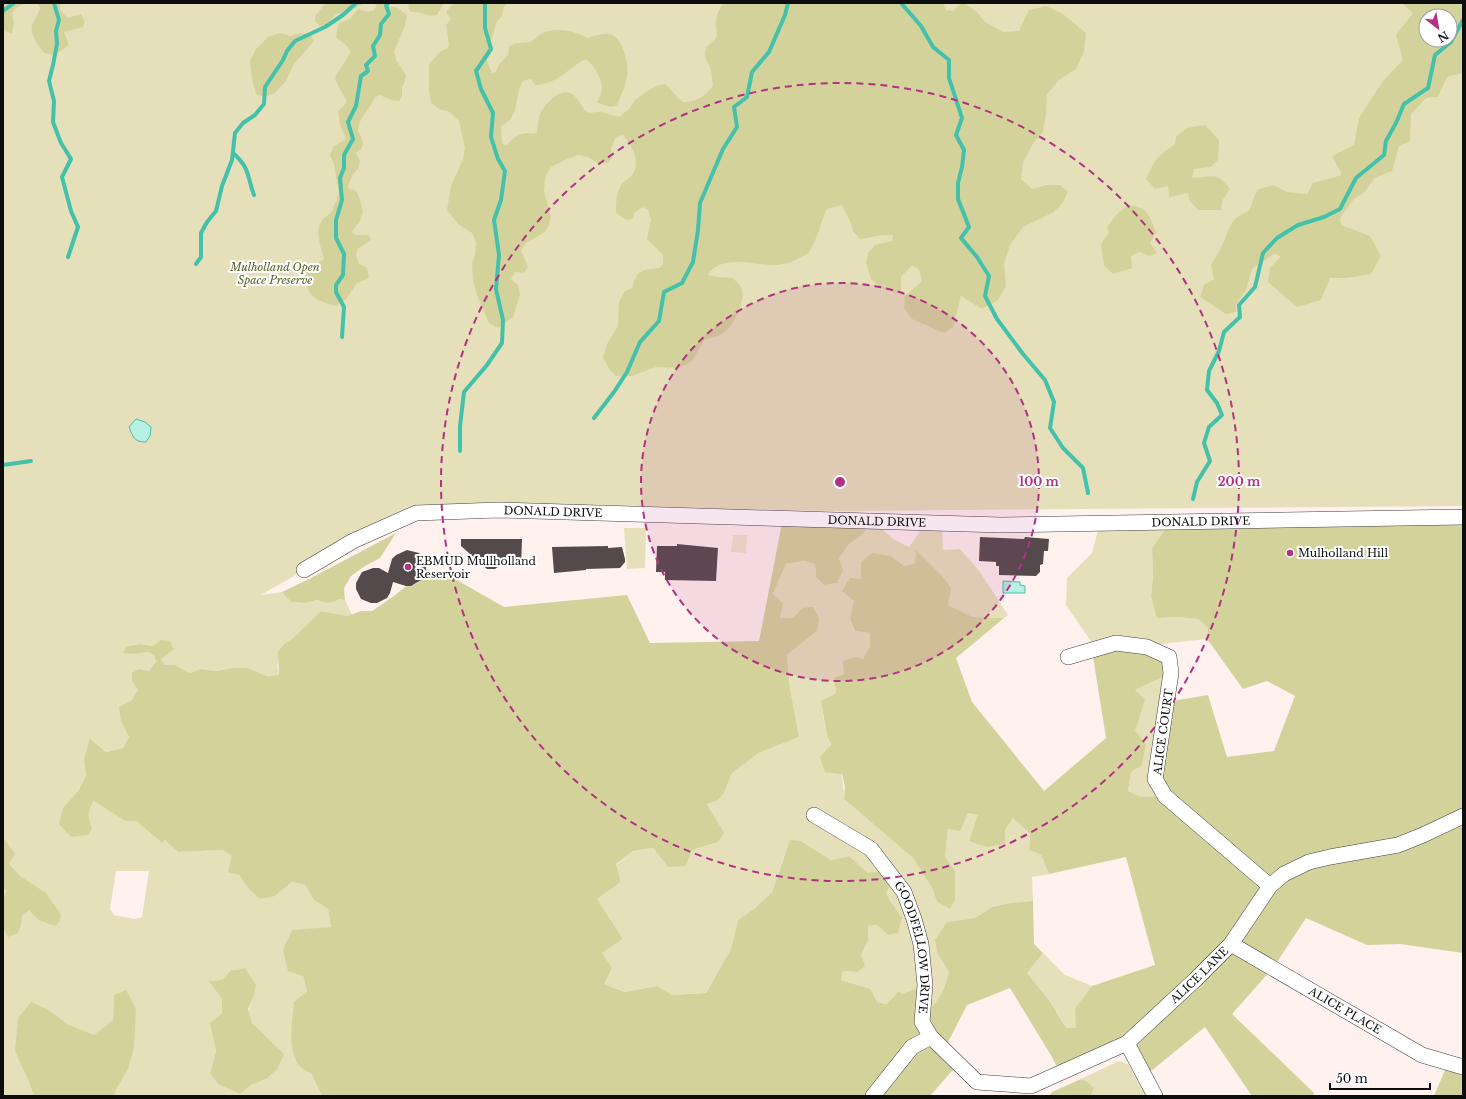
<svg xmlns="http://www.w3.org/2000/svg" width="1466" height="1099" font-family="'Libre Baskerville',serif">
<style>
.green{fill:#e5e0ba;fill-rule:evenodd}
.forest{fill:#d4d29b;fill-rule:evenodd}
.pitch{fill:#ede5cb}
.water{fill:#b7f1e4;stroke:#44c1aa}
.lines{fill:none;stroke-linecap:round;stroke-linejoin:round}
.stream{stroke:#44c1aa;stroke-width:4}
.building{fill:#544a4c}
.minor-casing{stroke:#404040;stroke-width:16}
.minor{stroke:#fff;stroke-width:15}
.ring{fill:none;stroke:#b13182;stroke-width:2;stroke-dasharray:7 5}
.poi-dot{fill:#b13182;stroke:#fff;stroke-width:1.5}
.labels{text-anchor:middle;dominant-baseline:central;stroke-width:4;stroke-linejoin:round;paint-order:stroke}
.park-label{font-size:11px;font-style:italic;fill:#525f23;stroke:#fff}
.street-label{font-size:11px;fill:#0d0d0d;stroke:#fff}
.poi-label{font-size:11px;fill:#0d0d0d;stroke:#fff;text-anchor:start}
.centre{fill:#b13182;stroke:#fff;stroke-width:2}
.ring-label{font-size:12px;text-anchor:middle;font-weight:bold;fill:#b13182;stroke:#fff;stroke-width:4;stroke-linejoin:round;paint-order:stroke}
</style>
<rect width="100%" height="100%" fill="#fef1ee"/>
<g class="green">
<path d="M 3,3 L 1463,3 L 1463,506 L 835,511 L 607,507 L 416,514 L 304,570 L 261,595 L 282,592 L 291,602 L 306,603 L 317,600 L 327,603 L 334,602 L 339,599 L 345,600 L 352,615 L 348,616 L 321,611 L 293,638 L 284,644 L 277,666 L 279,675 L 267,676 L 248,668 L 233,668 L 216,671 L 200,669 L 190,673 L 175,665 L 165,665 L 153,646 L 140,644 L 135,654 L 148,652 L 154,655 L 156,663 L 149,671 L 139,669 L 132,681 L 138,690 L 131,701 L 121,721 L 129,737 L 123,748 L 106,752 L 91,738 L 84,759 L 86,776 L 78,791 L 63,808 L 92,828 C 88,817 87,811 94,801 L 125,821 L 136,821 L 162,843 L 165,840 L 178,852 L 222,850 L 232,856 L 239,875 L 249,889 L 275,896 L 292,882 L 305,885 L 314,900 L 328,909 L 331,927 L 313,929 L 303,976 L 307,992 L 311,1073 L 322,1096 L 114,1096 L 116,1090 L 128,1069 L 114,995 L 113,1020 L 94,1036 L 67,1024 L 49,1010 L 27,1077 L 34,1096 L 3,1096 ZM 1426,16 L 1450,16 L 1450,40 L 1426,40 ZM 116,871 L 149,871 L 142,917 L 134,919 L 114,915 L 110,909 ZM 231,970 L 237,970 L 253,998 C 245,1016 249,1021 263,1035 L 266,1079 L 251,1085 L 240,1094 L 231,1090 L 210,1073 L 216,1051 L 214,1038 L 222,1014 L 222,999 L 208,980 L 215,981 L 223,979 Z"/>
<path d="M 873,521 L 893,539 L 909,547 L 919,533 L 925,522 L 942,523 L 943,550 L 960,549 L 980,572 L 1008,615 L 1004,618 L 973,617 L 948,605 L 916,551 L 915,563 L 904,566 L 891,556 L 861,579 L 850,619 L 855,631 L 870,633 C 870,637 871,642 870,646 C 868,659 846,674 834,679 L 836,693 L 821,701 C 823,712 824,724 827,735 C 834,758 845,774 844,799 L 913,858 L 932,888 L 937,902 L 950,909 L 955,900 L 955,871 L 945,856 L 948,829 L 968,813 L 978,814 L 1005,830 L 1013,817 L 1030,835 L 1029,850 L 1041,855 L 1049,874 L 1032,877 L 1033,901 L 1010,903 L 992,907 L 975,918 L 947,922 L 938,955 L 949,972 L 943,991 L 929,1012 L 899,991 L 888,1004 L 877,1002 L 871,989 L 841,980 L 843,971 L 857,972 L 861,955 L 868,941 L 868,926 L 877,925 L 888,935 L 898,932 L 892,902 L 868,873 L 849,856 L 831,860 L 801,841 L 784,856 L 772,892 L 755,908 L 738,920 L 731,949 L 706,993 L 672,995 L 656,986 L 626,992 L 604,984 L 602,953 L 623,939 L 597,899 L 621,882 L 616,865 L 633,851 L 653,848 L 668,867 L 692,850 L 718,842 L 723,833 L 707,803 L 724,793 L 732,773 L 759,753 L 799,737 L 790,688 L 787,655 L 817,631 L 802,608 L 793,618 L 780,618 L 773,594 L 786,564 L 804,561 L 815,564 L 816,577 L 824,585 L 837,583 L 839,559 L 848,545 L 863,534 Z"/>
<path d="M 1171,521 L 1152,548 L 1153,575 L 1151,596 L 1158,618 L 1177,617 L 1198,619 L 1208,628 L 1207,639 L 1169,643 L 1147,647 L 1092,650 L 1090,640 L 1066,605 L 1067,578 L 1092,553 L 1100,523 Z"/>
<path d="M 624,528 L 646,528 L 645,568 L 627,569 Z"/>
<path d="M 1171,673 L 1165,796 L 1142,797 L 1128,791 L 1131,772 L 1142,765 L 1135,731 L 1135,690 Z"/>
<path d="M 1043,953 L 1065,975 L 1092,986 L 1075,1008 L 1077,1028 L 1066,1028 L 1049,1000 L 1027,973 Z"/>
<path d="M 1119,1061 L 1129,1065 L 1146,1096 L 1091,1096 L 1094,1088 L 1088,1082 L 1081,1079 Z"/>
</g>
<g class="forest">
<path d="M 3,3 L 26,3 L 16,8 L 12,13 L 14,23 L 12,34 L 5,31 L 3,32 Z"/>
<path d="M 37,3 L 61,3 L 60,9 L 67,18 L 81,14 L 85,22 L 83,27 L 64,32 L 69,45 L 55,55 L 44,53 C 38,44 28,34 33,23 C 35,18 39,14 40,8 Z"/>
<path d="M 326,3 L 390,3 L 389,6 L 398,8 L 407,15 L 405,26 L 394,51 L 396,60 L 406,75 L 405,81 L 402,87 L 402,97 L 399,101 L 391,100 L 380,95 L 375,97 C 370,110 359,116 358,131 C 363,140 366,147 356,153 L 360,161 L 358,169 L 353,174 L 348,186 L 349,189 L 355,190 L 358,194 L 363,211 L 361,219 L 352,232 L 356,235 L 368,235 L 371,239 C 367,244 361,245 357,250 L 356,256 L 359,264 L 367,268 L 369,277 L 365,280 L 357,283 L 347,298 L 336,306 C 312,300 305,295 307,270 L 324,259 C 321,247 314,232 322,221 C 324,217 331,214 333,209 C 334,205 334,204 337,201 L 337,197 L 339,194 L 334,164 L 330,155 L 334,146 L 345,140 L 345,136 L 340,125 L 338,111 L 346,103 L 346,99 L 337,84 L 335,77 L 351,52 L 345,44 L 336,38 L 338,25 L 340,23 L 350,19 L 358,9 L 368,12 L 374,10 L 377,6 L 373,3 L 363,4 L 346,13 L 336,14 L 325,25 L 320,26 L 315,21 L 315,16 Z"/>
<path d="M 408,3 L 444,3 L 437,15 C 428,17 421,11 411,12 L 409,10 Z"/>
<path d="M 454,3 L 506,3 L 503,9 L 502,16 L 497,21 L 488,51 L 487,61 L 492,73 L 496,72 C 499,62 502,62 508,55 L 509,47 C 516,41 522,44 530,42 C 535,40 538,35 543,33 C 554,27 577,31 587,38 C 593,37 602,33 608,34 C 616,35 620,41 623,49 C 632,72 626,84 617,105 C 611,109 603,105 597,102 C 599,98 602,92 602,87 C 601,76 594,66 586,59 C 567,68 559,84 535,85 L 531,79 L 523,81 L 519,89 L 515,111 L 510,120 L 501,126 L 502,143 L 506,146 C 513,139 516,134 528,133 C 532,133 533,135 537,132 C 538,127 538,122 539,117 C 542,107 558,88 570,93 C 579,97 581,107 586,111 C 591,115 596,111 601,112 C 607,113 613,116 619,117 L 629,109 L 635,100 L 644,93 L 656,86 L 665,84 C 672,90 676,97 683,102 C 697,102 705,96 713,86 C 712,79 712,73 710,67 C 708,62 704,58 705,52 C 705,45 716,42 717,34 C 717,31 716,28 716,25 C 715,18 719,7 725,3 L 943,3 L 946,10 L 953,11 L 961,3 L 964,3 L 976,11 L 985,22 L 1003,32 L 1019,31 L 1029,10 L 1046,6 L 1063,14 L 1086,33 L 1084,52 L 1076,69 L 1060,79 L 1047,94 L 1046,114 L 1043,132 L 1034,142 L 1023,162 L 1021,179 L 1032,189 L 1046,185 L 1060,185 L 1068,192 L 1063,202 L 1054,212 L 1023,227 L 1010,245 L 1004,264 L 1006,286 L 998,300 L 982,309 L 961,296 L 953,327 L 944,333 L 912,319 L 904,308 L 905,296 L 922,281 L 919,270 L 912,265 L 901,277 L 901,289 L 898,293 L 882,288 L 871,279 L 866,263 L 868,253 L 875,245 L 892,241 L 893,235 C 881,234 871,238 860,239 L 853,231 L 850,221 L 842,205 L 827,209 C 820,223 818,239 809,252 C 807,255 803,256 799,258 C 791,263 783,265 773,265 C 752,265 723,254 707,275 L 718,277 L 733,278 C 735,281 740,284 741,287 C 747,297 735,323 727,330 C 721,336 713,338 705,339 L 692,361 L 679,368 L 656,367 L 632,376 L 616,376 L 610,370 L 603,358 L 607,344 L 618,326 L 619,302 L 625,291 L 632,288 C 637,269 642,270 660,268 L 663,264 L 663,255 L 647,239 L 651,219 L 648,210 L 643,207 L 635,212 L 632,219 L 626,220 L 616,213 C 616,205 616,193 621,185 C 624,180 632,178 634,172 C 640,160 631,144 623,135 L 616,137 L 611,148 L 612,158 L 608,163 L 598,163 L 588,157 L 578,155 L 565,160 L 551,167 L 545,177 L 544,192 L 551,215 L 549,225 L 545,232 L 525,244 L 521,251 L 528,267 L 524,273 L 515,272 L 511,279 L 518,285 L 520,295 L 513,317 L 498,328 L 489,323 L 477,295 L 473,281 L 472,263 L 475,255 L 476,243 L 472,233 L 458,224 L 447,210 L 451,186 L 463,159 L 465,148 L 459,121 L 450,112 L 439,109 L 431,103 L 429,89 L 429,64 L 441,51 L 448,48 L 449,44 L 446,25 L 451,19 L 446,12 Z"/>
<path d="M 1402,3 L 1463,3 L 1463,69 L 1462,73 L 1447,77 L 1438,97 L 1426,98 L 1411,114 L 1410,141 L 1399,146 L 1392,171 L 1374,178 L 1365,192 L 1354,199 L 1340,218 L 1341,225 L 1370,236 L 1381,256 L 1371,274 L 1347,278 L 1330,278 L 1321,300 L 1297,307 L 1268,282 L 1270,268 L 1281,256 L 1274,254 L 1252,269 L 1246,290 L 1236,304 L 1236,312 L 1226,314 L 1200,297 L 1204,285 L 1214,279 L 1211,265 C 1214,259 1219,253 1222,246 C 1230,228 1229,219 1249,211 L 1257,190 L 1273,185 L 1287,192 L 1307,194 L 1313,183 L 1342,175 L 1332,156 L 1354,145 L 1359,118 L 1383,81 L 1403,60 L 1396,35 L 1413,13 ZM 1426,16 L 1450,16 L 1450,40 L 1426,40 Z"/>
<path d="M 280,33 L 290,36 L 300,33 L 310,34 L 314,41 L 294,64 L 286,81 L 275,93 L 265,97 L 256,94 L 252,79 L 250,61 L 256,49 L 268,37 Z"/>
<path d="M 1205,125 L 1219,140 L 1218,160 L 1210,167 L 1194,169 L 1192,178 C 1211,177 1217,171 1230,189 L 1222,201 L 1221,210 L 1198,210 L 1189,200 L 1188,193 L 1169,197 L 1168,186 L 1155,189 L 1146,179 C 1154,160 1158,156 1175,144 L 1176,137 L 1187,128 Z"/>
<path d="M 1128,205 C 1148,207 1149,215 1156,232 L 1150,243 L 1157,253 L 1150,256 L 1139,252 L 1131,256 L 1132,268 L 1113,274 L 1104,265 L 1101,244 L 1109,233 L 1107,227 L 1116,215 Z"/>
<path d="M 1463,517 L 1463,953 L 1400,944 L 1367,945 L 1306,918 L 1273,968 L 1232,1014 L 1314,1093 L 1313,1096 L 1252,1096 L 1205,1027 L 1145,1076 L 1127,1043 L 1060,1073 L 1052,1057 L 1010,988 L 967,1005 L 944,1050 L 958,1064 L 930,1096 L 322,1096 L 311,1073 C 284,1064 292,1025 294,1002 L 307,991 L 303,976 L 288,971 L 283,950 L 292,930 L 331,927 L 328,909 L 314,900 L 305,885 L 292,882 L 275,896 L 260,899 L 249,889 L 239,875 L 228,872 L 232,856 L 222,850 L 178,852 L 165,840 L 162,843 L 136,821 L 125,821 L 94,801 C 87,811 88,817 92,828 L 88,835 L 71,837 L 59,824 L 63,808 L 78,791 L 86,776 L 84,759 L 90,738 L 106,752 L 123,748 L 129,737 L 121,721 L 119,707 L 131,701 L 138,690 L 132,681 L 132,673 L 139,669 L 149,671 L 156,662 L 154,655 L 148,652 L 135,654 L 123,653 L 126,647 L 140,644 L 153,646 L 161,640 L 170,641 L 174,649 L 161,659 L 165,665 L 175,665 L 190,673 L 200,669 L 216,671 L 233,668 L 248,668 L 267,676 L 279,675 L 278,652 L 284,644 L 293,638 L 321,611 L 348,616 L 361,611 L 372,611 L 394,596 L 406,586 C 417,586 423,580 426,569 L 455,579 L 504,607 L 627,595 L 650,643 L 759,641 L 783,518 L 873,521 L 863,534 L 848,545 L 839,559 L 843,570 L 837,583 L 824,585 L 816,577 L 815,564 L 804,561 L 786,564 L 773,594 L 783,603 L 780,618 L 793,618 L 802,608 L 813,607 L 819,619 L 817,631 L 787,655 L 790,688 L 799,737 L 759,753 L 732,773 L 724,793 L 718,800 L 707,804 L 724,833 L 718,842 L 692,850 L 685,866 L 668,867 L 653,848 L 633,851 L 616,864 L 621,882 L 597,899 L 623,939 L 602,953 L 612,968 L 604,984 L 625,992 L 657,986 L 672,995 L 706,993 L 731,949 L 738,920 L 755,908 L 772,892 L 790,840 L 801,841 L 831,860 L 849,856 L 868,873 L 881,871 L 890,884 L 886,894 L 902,918 L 898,933 L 888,935 L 877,925 L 868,926 L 868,941 L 861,955 L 865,966 L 857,972 L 843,971 L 841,980 L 871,989 L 877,1002 L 887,1004 L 899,991 L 903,994 L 914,989 L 924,995 L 929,1012 L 943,991 L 949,972 L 938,955 L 935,940 L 947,922 L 975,918 L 992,907 L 1010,903 L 1033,901 L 1034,944 L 1043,953 L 1027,973 L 1049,1000 L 1066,1028 L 1076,1028 L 1075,1008 L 1092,986 L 1155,965 L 1126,857 L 1049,874 L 1041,855 L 1029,850 L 1030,834 L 1013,818 L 1005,830 L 1005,844 L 987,847 L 969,841 L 978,815 L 968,813 L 960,831 L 948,829 L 945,856 L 955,871 L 955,900 L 950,909 L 937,902 L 932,888 L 913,858 L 844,799 L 845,787 L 842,774 L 825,772 L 820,757 L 831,745 L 827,736 L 821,701 L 836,693 L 834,678 L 844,674 L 843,661 L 854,657 L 863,659 L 870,647 L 870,633 L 855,631 L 850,619 L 854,601 L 842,591 L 850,578 L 861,579 L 861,562 L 872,553 L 891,556 L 904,566 L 915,563 L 916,550 L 942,576 L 951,588 L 948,605 L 973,617 L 1004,618 L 956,658 L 972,702 L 1044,791 L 1106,738 L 1092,650 L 1116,643 L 1169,657 L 1171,673 L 1135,690 L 1145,700 L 1135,731 L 1146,744 L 1142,765 L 1131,772 L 1128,791 L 1142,797 L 1165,796 L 1155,779 L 1167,702 L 1208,695 L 1227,757 L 1274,751 L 1295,696 L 1267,681 L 1243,689 L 1207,639 L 1208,628 L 1198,619 L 1177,617 L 1157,618 L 1151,596 L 1153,575 L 1152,548 L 1171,521 Z"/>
<path d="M 396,533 L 380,558 L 365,566 L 351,576 L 344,588 L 345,600 L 339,599 L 334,602 L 327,603 L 317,600 L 306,603 L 291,602 L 282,592 L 309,579 Z"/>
<path d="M 3,837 L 15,854 L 9,864 L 20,876 L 46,893 L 61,915 L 59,922 L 55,926 L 39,920 L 29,910 L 22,916 L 21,925 L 18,933 L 8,937 L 3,928 L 3,899 L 7,890 L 3,889 Z"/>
<path d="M 245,968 L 256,985 L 253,998 L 248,1009 L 252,1023 L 284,1054 L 277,1069 L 266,1079 L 251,1085 L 240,1094 L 218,1084 L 210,1073 L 216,1051 L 210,1023 L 222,1014 L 222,999 L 208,980 L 215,981 L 223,979 L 231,970 L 237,970 Z"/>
<path d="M 126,990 L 136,1009 L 134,1047 L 128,1069 L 116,1090 L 114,1096 L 34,1096 L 27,1077 L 15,1051 L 18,1018 L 31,1002 L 49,1010 L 67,1024 L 94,1035 L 113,1020 L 114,995 Z"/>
<path d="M 1448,1063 L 1463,1067 L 1463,1096 L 1434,1096 Z"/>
<path d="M 1081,1079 L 1088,1082 L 1094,1088 L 1091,1096 L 1049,1096 L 1052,1092 Z"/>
</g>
<path class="pitch" d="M 733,535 L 747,535 L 746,553 L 731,552 Z"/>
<g class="water">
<path d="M 136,419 L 145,422 L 151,427 L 150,436 L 146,442 C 134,442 133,437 129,427 Z"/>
<path d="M 1003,581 L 1020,582 L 1020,585 L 1025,586 L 1025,593 L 1003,593 Z"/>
</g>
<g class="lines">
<g class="stream">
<path d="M 54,3 L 59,20 L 56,31 L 57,44 L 53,65 L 49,81 L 54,101 L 53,122 L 61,143 L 71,159 L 62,177 L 71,211 L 78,227 L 68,257"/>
<path d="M 901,3 L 921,26 L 933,47 L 949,60 L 949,78 L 962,118 L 956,135 L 964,150 L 962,167 L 958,183 L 958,199 L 969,227 L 961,238 L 977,257 L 989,276 L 985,296 L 997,319 L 1023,354 L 1045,380 L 1054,402 L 1050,428 L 1063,448 L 1083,468 L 1088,493"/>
<path d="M 3,11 L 14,3"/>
<path d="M 233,153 C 250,168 247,176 254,195"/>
<path d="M 196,264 L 201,257 L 201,233 L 207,222 L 216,211 L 222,186 L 232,160 L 235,133 L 243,123 L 255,115 L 264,104 L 265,87 L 283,60 L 287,51 L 295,41 L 325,27 L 343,15 L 356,3"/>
<path d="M 342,337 L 344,307 L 336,292 L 336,285 L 343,275 L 344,254 L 336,238 L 336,220 L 342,200 L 340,178 L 344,168 L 344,155 L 353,139 L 348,122 L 356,106 L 361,76 L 368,71 L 366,65 L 375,56 L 373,46 L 380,35 L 381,24 L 389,14 L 386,5 L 388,3"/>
<path d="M 594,418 L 614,392 L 627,372 L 640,342 L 659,321 L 664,292 L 682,283 L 693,262 L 698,230 L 700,203 L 723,149 L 737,127 L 734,107 L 747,97 L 752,72 L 769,52 L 785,15 L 788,3"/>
<path d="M 460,451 L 460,426 L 464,392 L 487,365 L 502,343 L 503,320 L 496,289 L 499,255 L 494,220 L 501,200 L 505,171 L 498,159 L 491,137 L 493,113 L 481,89 L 476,71 L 491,49 L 485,28 L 485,3"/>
<path d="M 3,465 L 31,461"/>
<path d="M 1193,499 L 1197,482 L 1210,461 L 1204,443 L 1209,427 L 1222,415 L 1217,403 L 1207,390 L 1209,371 L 1219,351 L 1224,332 L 1240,317 L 1239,305 L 1255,287 L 1263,253 L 1277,238 L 1298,225 L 1324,217 L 1340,209 L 1356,178 L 1384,155 L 1386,141 L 1396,123 L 1404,104 L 1428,88 L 1435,55 L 1451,42 L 1463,20"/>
</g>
</g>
<g class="building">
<path d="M 980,537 L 1024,539 L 1025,537 L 1049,539 L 1048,551 L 1044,551 L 1043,564 L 1040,565 L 1040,572 L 1036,576 L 999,575 L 999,566 L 996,566 L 996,562 L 979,561 Z"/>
<path d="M 461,539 L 522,539 L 521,566 L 499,566 L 495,569 L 487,569 L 461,546 Z"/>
<path d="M 677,544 L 718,548 L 716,581 L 665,580 L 665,572 L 656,572 L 657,546 L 677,546 Z"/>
<path d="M 608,546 L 608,548 L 622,547 L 625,559 L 625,562 L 620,568 L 586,569 L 586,570 L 554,573 L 552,547 Z"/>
<path d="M 407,550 L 419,553 L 425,563 L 426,569 L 421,580 L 411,586 L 406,586 L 393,582 L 390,593 L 387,598 L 377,603 L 371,603 L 361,599 L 356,589 L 356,583 L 362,572 L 373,568 L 379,568 L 388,573 L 392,559 L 396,555 Z"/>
</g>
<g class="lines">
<defs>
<g id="minor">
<path id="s1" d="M 304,570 L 353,541 L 416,513 L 498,510 L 1001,525 L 1463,517"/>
<path d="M 1068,657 L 1116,643 L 1147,647 L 1169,657 L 1171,673 L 1155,779 L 1165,796 L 1270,886"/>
<path id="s2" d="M 814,815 L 871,849 L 904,892 L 914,919 L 921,944 L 925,985 L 922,1022 L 931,1037 L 977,1082 L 1031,1086 L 1127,1043 L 1196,979 L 1231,944 L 1270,886 L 1284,874 L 1309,862 L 1330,857 L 1398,845 L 1423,835 L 1463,816"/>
<path id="s3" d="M 1231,944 L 1422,1055 L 1463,1067"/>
<path d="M 1127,1043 L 1155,1096"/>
<path d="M 873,1096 L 912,1047 L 931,1037"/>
</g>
</defs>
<use href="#minor" class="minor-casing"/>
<use href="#minor" class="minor"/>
</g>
<circle cx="840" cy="482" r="199" fill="#b13182" fill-opacity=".12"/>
<g class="ring">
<circle cx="840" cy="482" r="199"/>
<circle cx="840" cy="482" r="399"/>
</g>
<g class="poi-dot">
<circle cx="1290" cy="553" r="4"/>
<circle cx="408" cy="567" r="4"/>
</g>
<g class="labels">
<g class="park-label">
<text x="275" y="267">Mulholland Open<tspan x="275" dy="13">Space Preserve</tspan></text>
</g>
<g class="street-label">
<text stroke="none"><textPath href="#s1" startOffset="263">DONALD DRIVE</textPath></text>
<text stroke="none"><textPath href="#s1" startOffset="587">DONALD DRIVE</textPath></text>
<text stroke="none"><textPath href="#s1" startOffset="911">DONALD DRIVE</textPath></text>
<text transform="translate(1163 732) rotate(-82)">ALICE COURT</text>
<text stroke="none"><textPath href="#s2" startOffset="177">GOODFELLOW DRIVE</textPath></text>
<text stroke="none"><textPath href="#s2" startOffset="594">ALICE LANE</textPath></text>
<text stroke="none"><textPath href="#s3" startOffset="132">ALICE PLACE</textPath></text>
</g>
<g class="poi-label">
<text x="1298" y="553">Mulholland Hill</text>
<text x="416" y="561">EBMUD Mullholland<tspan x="416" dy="13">Reservoir</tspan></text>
</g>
</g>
<circle cx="840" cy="482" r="6" class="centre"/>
<g class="ring-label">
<text x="1039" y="486">100 m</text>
<text x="1239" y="486">200 m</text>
</g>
<rect width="1466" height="1099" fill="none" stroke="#0d0d0d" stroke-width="8"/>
<g transform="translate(1438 28) rotate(149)"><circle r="19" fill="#ffffff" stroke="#9e9e9e"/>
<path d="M0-3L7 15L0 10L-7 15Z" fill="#b13182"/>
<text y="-6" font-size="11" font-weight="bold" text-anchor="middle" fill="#0d0d0d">N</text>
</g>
<path d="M1330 1083v6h100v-6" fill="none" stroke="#0d0d0d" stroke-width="2"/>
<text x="1336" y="1083" font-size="12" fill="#0d0d0d" stroke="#ffffff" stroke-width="3" paint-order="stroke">50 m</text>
</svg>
